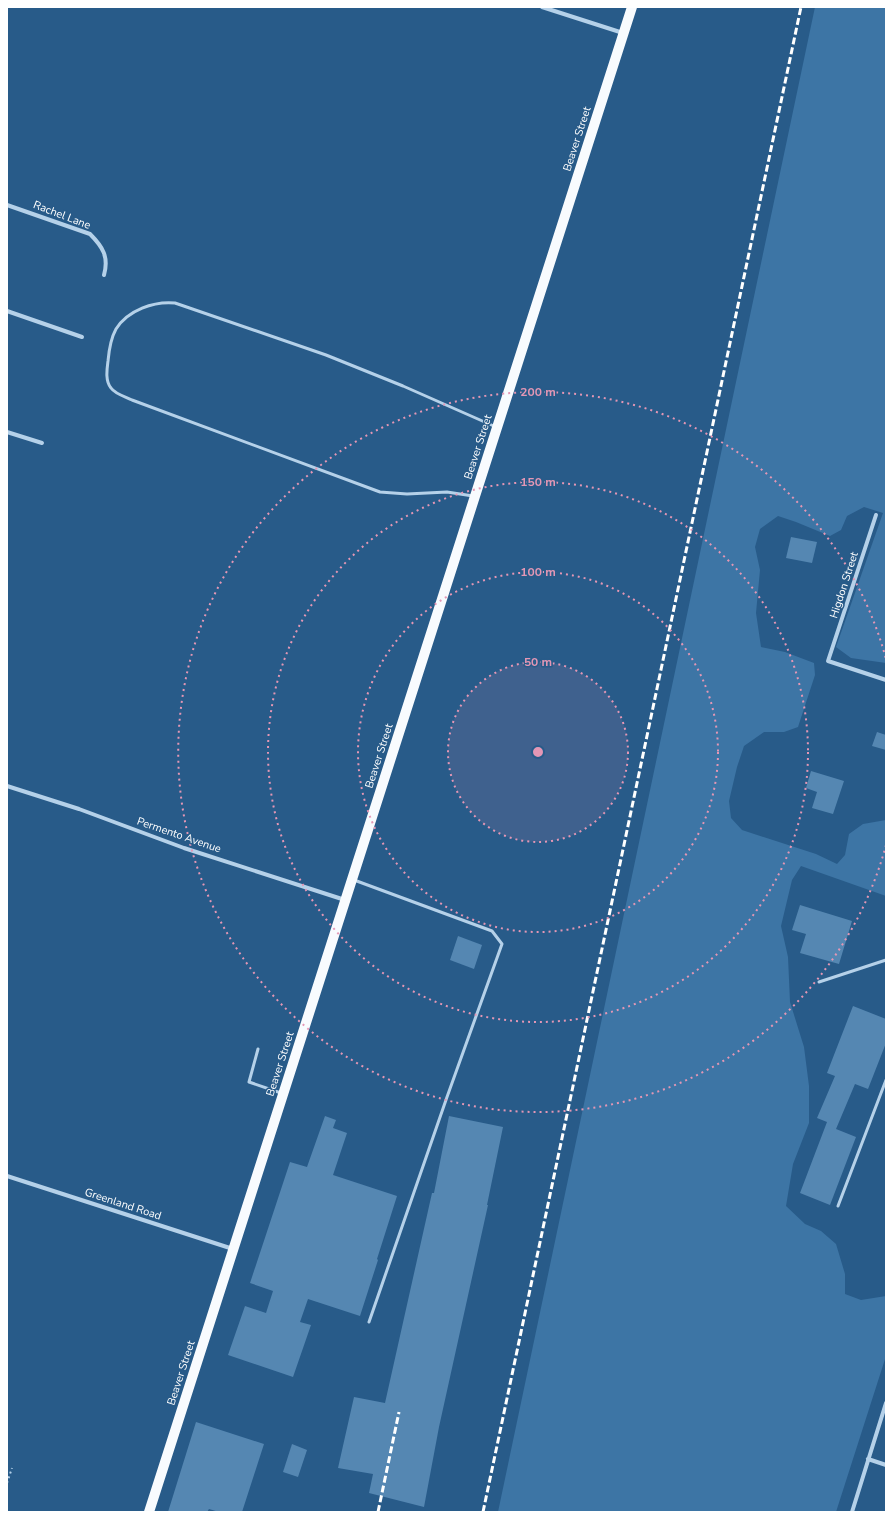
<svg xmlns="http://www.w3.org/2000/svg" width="893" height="1519" font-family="'Nunito Sans',sans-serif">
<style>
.green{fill:#3d75a5}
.building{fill:#5587b2}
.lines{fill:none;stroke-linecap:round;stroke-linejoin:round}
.path{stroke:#b5d1e9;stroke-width:2;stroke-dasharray:2 3;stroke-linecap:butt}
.lane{stroke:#b5d1e9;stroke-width:3}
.street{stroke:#b5d1e9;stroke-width:4}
.primary{stroke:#f8fbfe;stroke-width:10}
.rail{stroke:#fff;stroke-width:3;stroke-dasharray:7 3;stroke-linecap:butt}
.ring{fill:none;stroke:#e497b5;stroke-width:2;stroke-dasharray:2 4}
.labels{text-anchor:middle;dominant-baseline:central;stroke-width:3;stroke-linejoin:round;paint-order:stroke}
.street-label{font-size:11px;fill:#fff;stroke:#285b89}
.centre{fill:#e497b5;stroke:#285b89;stroke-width:2}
.ring-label{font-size:12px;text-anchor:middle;font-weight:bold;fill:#e497b5;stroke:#285b89;stroke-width:3;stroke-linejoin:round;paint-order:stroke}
</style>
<rect width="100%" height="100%" fill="#285b89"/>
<path class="green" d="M 815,7 L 886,7 L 886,663 L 851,658 L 836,647 L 883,513 L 864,507 L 847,516 L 841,530 L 830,536 L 796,522 L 778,516 L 760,529 L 755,547 L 760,570 L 756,613 L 761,647 L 785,652 L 814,663 L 815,675 L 798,727 L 784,732 L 764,732 L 744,746 L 737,767 L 729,801 L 731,818 L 742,830 L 816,854 L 837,864 L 845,855 L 849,834 L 863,824 L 886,820 L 886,896 L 801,866 L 792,880 L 781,926 L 788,957 L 790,1002 L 804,1047 L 809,1086 L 809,1123 L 793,1164 L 786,1206 L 805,1224 L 821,1231 L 836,1244 L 845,1274 L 845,1294 L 861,1300 L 886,1296 L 886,1356 L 836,1512 L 498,1512 Z"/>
<g class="building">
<path d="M 791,537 L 817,542 L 812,563 L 786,558 Z"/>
<path d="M 877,732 L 886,735 L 886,750 L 872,746 Z"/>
<path d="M 811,771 L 844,781 L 833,814 L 812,808 L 817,792 L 806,788 Z"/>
<path d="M 800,905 L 852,921 L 839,964 L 800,953 L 806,934 L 792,930 Z"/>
<path d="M 458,936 L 482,945 L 474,969 L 450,960 Z"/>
<path d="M 853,1006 L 886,1019 L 886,1043 L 868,1089 L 855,1084 L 836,1129 L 856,1137 L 830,1205 L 800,1193 L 827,1122 L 817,1118 L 835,1076 L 827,1073 Z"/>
<path d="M 325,1116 L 336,1120 L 333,1128 L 347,1133 L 333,1175 L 397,1196 L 377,1259 L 378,1260 L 360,1316 L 308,1299 L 300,1322 L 311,1325 L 293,1377 L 228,1355 L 245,1306 L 266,1313 L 273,1291 L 250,1283 L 290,1162 L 307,1167 Z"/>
<path d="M 449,1116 L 503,1127 L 487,1205 L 488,1205 L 439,1427 L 424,1507 L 369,1493 L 373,1474 L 338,1468 L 354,1397 L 385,1403 L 432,1193 L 434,1193 Z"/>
<path d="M 196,1422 L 264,1444 L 242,1512 L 219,1512 L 209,1509 L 207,1512 L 168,1512 Z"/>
<path d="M 292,1444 L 307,1450 L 298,1477 L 283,1472 Z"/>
</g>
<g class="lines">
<path class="path" d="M 7,1483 L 12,1468"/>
<g class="lane">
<path d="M 473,496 L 447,492 L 407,494 L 380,492 L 132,400 C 126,397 115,394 111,388 C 105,381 107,369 108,361 C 109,350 111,338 116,329 C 128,310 154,301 175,303 L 326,355 L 403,386 L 496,427"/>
<path d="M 354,880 L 492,931 L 502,944 L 447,1097 L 369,1322"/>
<path d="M 819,982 L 886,960"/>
<path d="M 258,1049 L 249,1082 L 281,1093"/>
<path d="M 838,1206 L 886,1080"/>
</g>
<g class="street">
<path d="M 542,7 L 623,33"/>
<path d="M 7,205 L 90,234 C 103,247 109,257 104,275"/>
<path d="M 7,311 L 82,337"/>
<path d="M 7,432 L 42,443"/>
<path d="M 876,515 L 828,661 L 886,680"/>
<path d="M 7,786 L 79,809 L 184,848 L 345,900"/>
<path d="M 7,1176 L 233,1249"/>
<path d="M 868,1459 L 886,1465"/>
<path d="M 852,1512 L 886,1403"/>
</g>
<path class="primary" d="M 149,1512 L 632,7"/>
<g class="rail">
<path d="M 378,1512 L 399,1412"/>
<path d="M 483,1512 L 801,7"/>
</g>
</g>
<circle cx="538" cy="752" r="90" fill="#e497b5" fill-opacity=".12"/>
<g class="ring">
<circle cx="538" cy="752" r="90"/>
<circle cx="538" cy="752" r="180"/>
<circle cx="538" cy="752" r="270"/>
<path d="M886 845A360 360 0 1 1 886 659"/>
</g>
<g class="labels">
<g class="street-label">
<text transform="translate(577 139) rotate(-72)">Beaver Street</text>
<text transform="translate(62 215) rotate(21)">Rachel Lane</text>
<text transform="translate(478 447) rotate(-72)">Beaver Street</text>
<text transform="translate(844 585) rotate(-72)">Higdon Street</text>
<text transform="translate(379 756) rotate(-72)">Beaver Street</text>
<text transform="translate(179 835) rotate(19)">Permento Avenue</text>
<text transform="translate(280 1064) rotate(-72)">Beaver Street</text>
<text transform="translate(123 1204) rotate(18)">Greenland Road</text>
<text transform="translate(181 1373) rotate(-72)">Beaver Street</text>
</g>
</g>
<circle cx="538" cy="752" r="6" class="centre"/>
<g class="ring-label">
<text x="538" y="396">200 m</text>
<text x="538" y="486">150 m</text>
<text x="538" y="576">100 m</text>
<text x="538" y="666">50 m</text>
</g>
<rect width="893" height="1519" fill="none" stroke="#ffffff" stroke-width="16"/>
</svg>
